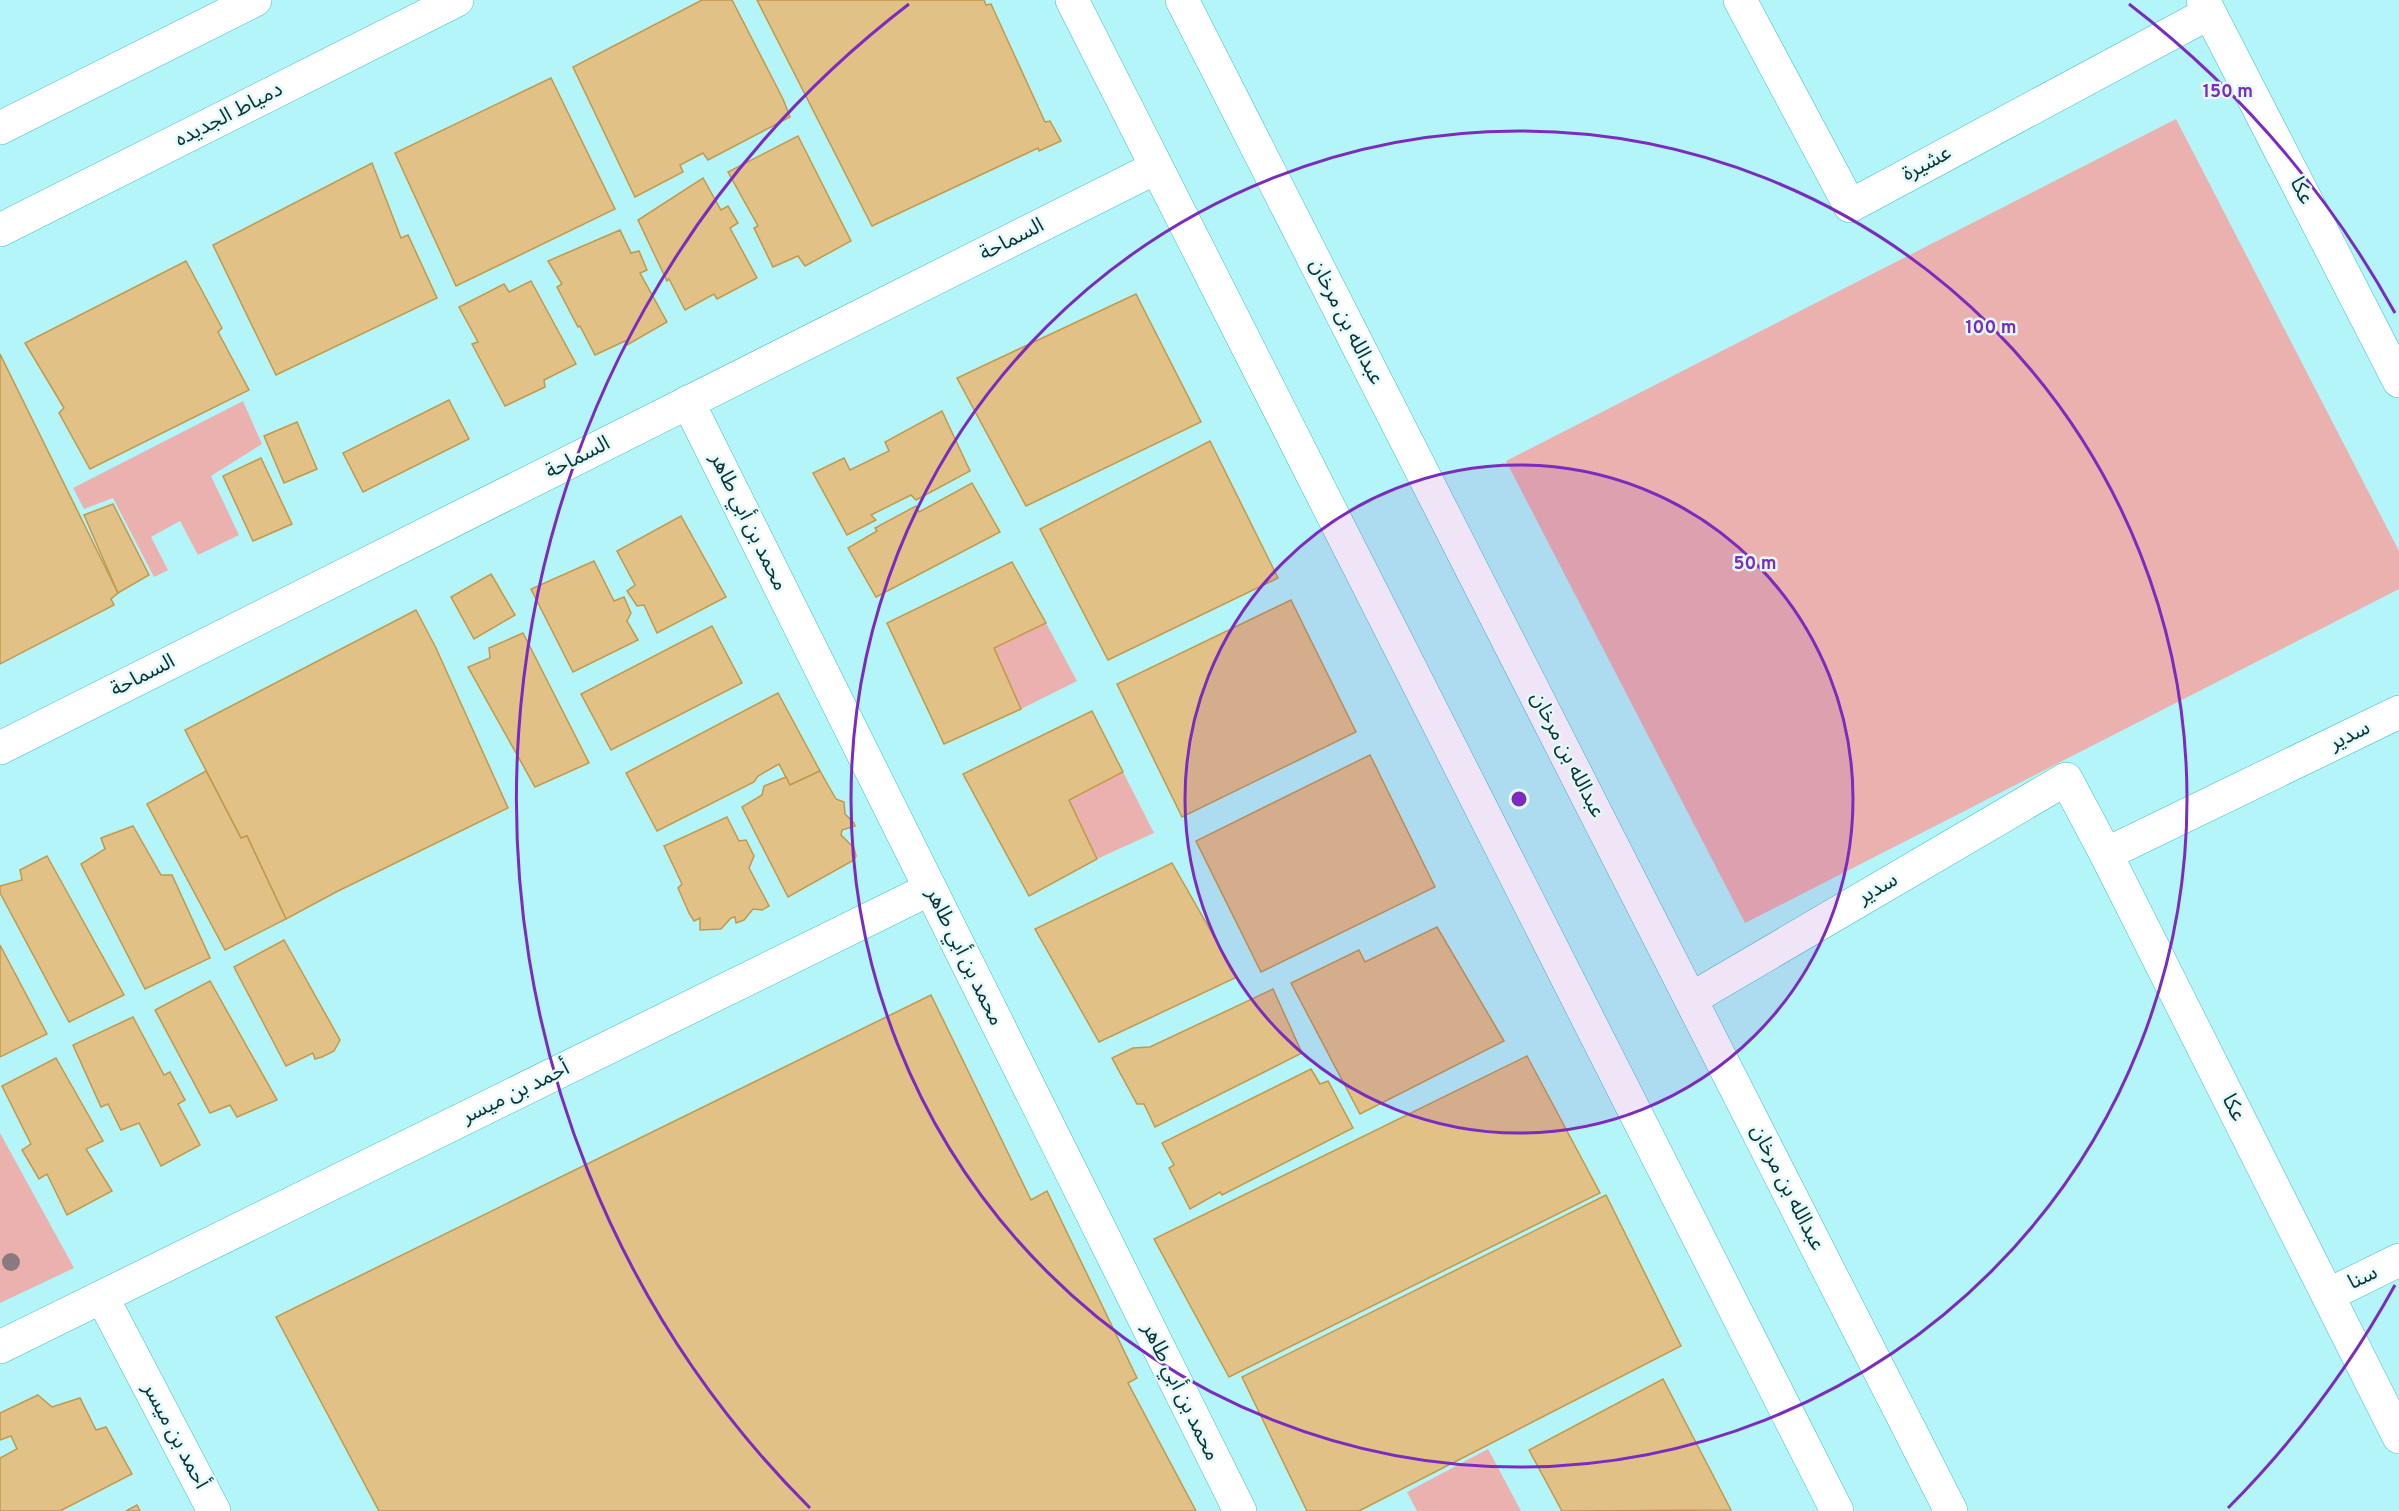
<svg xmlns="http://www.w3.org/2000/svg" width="2399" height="1511" font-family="Overpass,'Noto Sans Arabic',sans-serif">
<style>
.green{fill:#ebb1ae}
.building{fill:#e1c186;stroke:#c2994a;stroke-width:1.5}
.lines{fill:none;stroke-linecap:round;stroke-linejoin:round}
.street-casing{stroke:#41bfc8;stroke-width:34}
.secondary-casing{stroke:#41bfc8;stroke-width:34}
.street{stroke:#fff;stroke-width:33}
.secondary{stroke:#fff;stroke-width:33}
.tree{fill:#8a7a7f}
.ring{fill:none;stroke:#7b2cbf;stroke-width:3}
.labels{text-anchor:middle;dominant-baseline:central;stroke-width:5;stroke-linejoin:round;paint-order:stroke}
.street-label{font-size:21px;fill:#0c3437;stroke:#e4f9fa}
.centre{fill:#7b2cbf;stroke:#e4f9fa;stroke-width:3}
.ring-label{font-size:18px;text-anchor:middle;font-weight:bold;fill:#7b2cbf;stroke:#e4f9fa;stroke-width:5;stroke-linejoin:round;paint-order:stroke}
</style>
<rect width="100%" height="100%" fill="#b4f5f9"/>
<g class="green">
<path d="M 2176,119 L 2399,551 L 2399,589 L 1745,923 L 1506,461 Z"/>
<path d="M 243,401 L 262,444 L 211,476 L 239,535 L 198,555 L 180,521 L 151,537 L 168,570 L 154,577 L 113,498 L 84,509 L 73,488 Z"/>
<path d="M 1046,623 L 1077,681 L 1021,709 L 994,648 Z"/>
<path d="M 1123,772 L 1154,833 L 1097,859 L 1069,800 Z"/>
<path d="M 0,1133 L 74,1268 L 0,1303 Z"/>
<path d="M 1488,1449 L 1521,1511 L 1417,1511 L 1407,1492 Z"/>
</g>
<g class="building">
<path d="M 702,0 L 732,0 L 783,99 L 790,117 L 708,160 L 703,153 L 680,165 L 683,172 L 635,197 L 573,67 Z"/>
<path d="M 757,0 L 984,0 L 986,5 L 991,4 L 1045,122 L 1050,121 L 1061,141 L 1039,151 L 1038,148 L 872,226 Z"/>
<path d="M 551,78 L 615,209 L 456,286 L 395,153 Z"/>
<path d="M 798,136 L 851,241 L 805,266 L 798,256 L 773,267 L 754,228 L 758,226 L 728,172 Z"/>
<path d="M 372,163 L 401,238 L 408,235 L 437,298 L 276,375 L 213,245 Z"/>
<path d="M 703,178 L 721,210 L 728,206 L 738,223 L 730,228 L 757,278 L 717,299 L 714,294 L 685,310 L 669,279 L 667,281 L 638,220 Z"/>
<path d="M 620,230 L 631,253 L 639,251 L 647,270 L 640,273 L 667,322 L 627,345 L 625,341 L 595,355 L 580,326 L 578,327 L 557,287 L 562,284 L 548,261 Z"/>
<path d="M 186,261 L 222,328 L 218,332 L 249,390 L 90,469 L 59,413 L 64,408 L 25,343 Z"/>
<path d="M 531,281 L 576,364 L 544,380 L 545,387 L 505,406 L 472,344 L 478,342 L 459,307 L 504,284 L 509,292 Z"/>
<path d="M 1136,294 L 1201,422 L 1026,506 L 957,378 Z"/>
<path d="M 0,354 L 118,593 L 111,599 L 114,605 L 0,664 Z"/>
<path d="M 449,400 L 469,439 L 363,492 L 343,453 Z"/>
<path d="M 942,411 L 970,471 L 916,500 L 911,495 L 871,515 L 876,520 L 847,535 L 813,473 L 844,458 L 850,470 L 889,451 L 885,442 Z"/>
<path d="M 297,422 L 317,469 L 284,483 L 264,436 Z"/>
<path d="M 1210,441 L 1278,578 L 1108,660 L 1040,529 Z"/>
<path d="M 261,458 L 292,524 L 253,541 L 223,476 Z"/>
<path d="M 972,483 L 1000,532 L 876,597 L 848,548 L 877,531 L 875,528 L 916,506 L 919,512 Z"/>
<path d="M 113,504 L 149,575 L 118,593 L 84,515 Z"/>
<path d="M 681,516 L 726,597 L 657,633 L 644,605 L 637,606 L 627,591 L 635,585 L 617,551 Z"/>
<path d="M 594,561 L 614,601 L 624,597 L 631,613 L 627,621 L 638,640 L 573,672 L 531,589 Z"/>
<path d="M 1012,562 L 1046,623 L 994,648 L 1021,709 L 944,744 L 887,623 Z"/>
<path d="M 491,574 L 515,615 L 474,639 L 451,597 Z"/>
<path d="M 1291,600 L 1356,732 L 1182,817 L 1117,684 Z"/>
<path d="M 416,610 L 436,648 L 508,808 L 336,892 L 286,919 L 247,836 L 241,838 L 185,730 Z"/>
<path d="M 712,626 L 742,683 L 611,750 L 581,694 Z"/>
<path d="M 523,633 L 589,763 L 535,787 L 468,667 L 490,658 L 489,648 Z"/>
<path d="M 778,693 L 820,771 L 790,785 L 779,764 L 758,776 L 754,782 L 657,831 L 626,773 Z"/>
<path d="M 1092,711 L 1123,772 L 1069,800 L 1097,859 L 1029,896 L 963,774 Z"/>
<path d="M 1370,755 L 1435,887 L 1261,972 L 1196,841 Z"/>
<path d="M 206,771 L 241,838 L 247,836 L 286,919 L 225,950 L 147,804 Z"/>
<path d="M 820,771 L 836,799 L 844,802 L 845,814 L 854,823 L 855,826 L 842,830 L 841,835 L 854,848 L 856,856 L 854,860 L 788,897 L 742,807 L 762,795 L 764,786 L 786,777 L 790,785 Z"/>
<path d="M 727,817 L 739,841 L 746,840 L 754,856 L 749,868 L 769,906 L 762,910 L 753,909 L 744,920 L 736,923 L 735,917 L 731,918 L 721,929 L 700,930 L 700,918 L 694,921 L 689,913 L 678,888 L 682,884 L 664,846 Z"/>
<path d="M 133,826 L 161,875 L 172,875 L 210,958 L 145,989 L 81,864 L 105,849 L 101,838 Z"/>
<path d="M 47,856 L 124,995 L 69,1022 L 0,893 L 0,886 L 22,880 L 20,870 Z"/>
<path d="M 1172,863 L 1237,977 L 1099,1042 L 1035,929 Z"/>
<path d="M 1437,927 L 1504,1041 L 1360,1114 L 1291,983 L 1359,950 L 1365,962 Z"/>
<path d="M 284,940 L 340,1040 L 334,1051 L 322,1057 L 315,1059 L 313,1053 L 286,1066 L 234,967 Z"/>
<path d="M 0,945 L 47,1034 L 0,1057 Z"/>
<path d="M 210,981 L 277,1100 L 237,1117 L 230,1105 L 210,1113 L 155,1010 Z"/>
<path d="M 1273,989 L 1302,1053 L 1155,1127 L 1144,1104 L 1137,1104 L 1112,1058 L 1133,1048 L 1150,1047 Z"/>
<path d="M 931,995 L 1031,1200 L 1047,1191 L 1137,1378 L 1128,1383 L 1196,1511 L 379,1511 L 276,1317 Z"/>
<path d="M 133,1017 L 164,1075 L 170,1072 L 185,1100 L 178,1104 L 200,1145 L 161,1166 L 139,1123 L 121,1130 L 108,1104 L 101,1107 L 73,1045 Z"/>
<path d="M 1527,1056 L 1600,1193 L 1229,1377 L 1154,1239 Z"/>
<path d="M 56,1058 L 103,1141 L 86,1149 L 112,1191 L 67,1215 L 47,1174 L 39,1179 L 22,1150 L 31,1144 L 2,1086 Z"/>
<path d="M 1311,1069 L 1320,1084 L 1328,1081 L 1353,1128 L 1222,1195 L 1220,1192 L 1190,1209 L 1169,1168 L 1174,1165 L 1162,1143 Z"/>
<path d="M 1606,1195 L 1681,1346 L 1359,1511 L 1307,1511 L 1242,1377 Z"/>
<path d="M 1663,1379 L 1731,1510 L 1562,1511 L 1529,1450 Z"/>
<path d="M 38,1395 L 52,1407 L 80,1398 L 96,1430 L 106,1427 L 132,1474 L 60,1511 L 0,1511 L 0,1458 L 17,1449 L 11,1436 L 0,1440 L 0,1413 Z"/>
<path d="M 137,1505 L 140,1511 L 126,1511 Z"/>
</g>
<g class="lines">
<defs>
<g id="street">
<path d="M 1740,0 L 1850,206 L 2209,13"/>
<path d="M 2203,0 L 2399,381"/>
<path d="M 0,128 L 255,0"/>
<path d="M 0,230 L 457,0"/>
<path d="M 688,402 L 1240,1511"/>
<path d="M 0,748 L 1155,168"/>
<path d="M 2106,854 L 2399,712"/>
<path d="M 1691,999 L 2066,779 L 2106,854 L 2399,1437"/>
<path d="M 2328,1295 L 2399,1260"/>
<path d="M 102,1297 L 214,1511"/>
<path d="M 0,1347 L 930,889"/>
</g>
<g id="secondary">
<path d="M 1072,0 L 1837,1511"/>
<path d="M 1182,0 L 1951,1511"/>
</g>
</defs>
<use href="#street" class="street-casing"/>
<use href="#secondary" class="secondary-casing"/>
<use href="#street" class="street"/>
<use href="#secondary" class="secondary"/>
</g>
<circle class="tree" cx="11" cy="1262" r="9"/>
<circle cx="1519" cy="799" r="334" fill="#7b2cbf" fill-opacity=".12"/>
<g class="ring">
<circle cx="1519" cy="799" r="334"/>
<circle cx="1519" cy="799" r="668"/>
<path d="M2395 1285A1002 1002 0 0 1 2228 1508M810 1508A1002 1002 0 0 1 909 4M2129 4A1002 1002 0 0 1 2395 313"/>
</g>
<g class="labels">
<g class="street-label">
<text transform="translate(229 115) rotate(-27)">دمياط الجديده</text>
<text transform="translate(1927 164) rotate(-28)">عشيرة</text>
<text transform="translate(2301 191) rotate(63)">عكا</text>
<text transform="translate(1012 240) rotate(-27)">السماحة</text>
<text transform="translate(1346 322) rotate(63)">عبدالله بن مرخان</text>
<text transform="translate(578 458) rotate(-27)">السماحة</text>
<text transform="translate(748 522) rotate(64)">محمد بن أبي طاهر</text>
<text transform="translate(143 676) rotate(-27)">السماحة</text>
<text transform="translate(2350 736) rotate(-26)">سدير</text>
<text transform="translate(1567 755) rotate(63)">عبدالله بن مرخان</text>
<text transform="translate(1878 889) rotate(-30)">سدير</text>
<text transform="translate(964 957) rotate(64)">محمد بن أبي طاهر</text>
<text transform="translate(516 1093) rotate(-26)">أحمد بن ميسر</text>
<text transform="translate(2233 1108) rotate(63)">عكا</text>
<text transform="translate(1787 1188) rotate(63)">عبدالله بن مرخان</text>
<text transform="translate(2363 1278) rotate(-26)">سنا</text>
<text transform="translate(1180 1392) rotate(64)">محمد بن أبي طاهر</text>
<text transform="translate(175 1436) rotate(62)">أحمد بن ميسر</text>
</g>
</g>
<circle cx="1519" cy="799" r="9" class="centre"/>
<g class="ring-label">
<text x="2228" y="97">150 m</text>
<text x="1991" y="333">100 m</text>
<text x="1755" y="569">50 m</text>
</g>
</svg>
